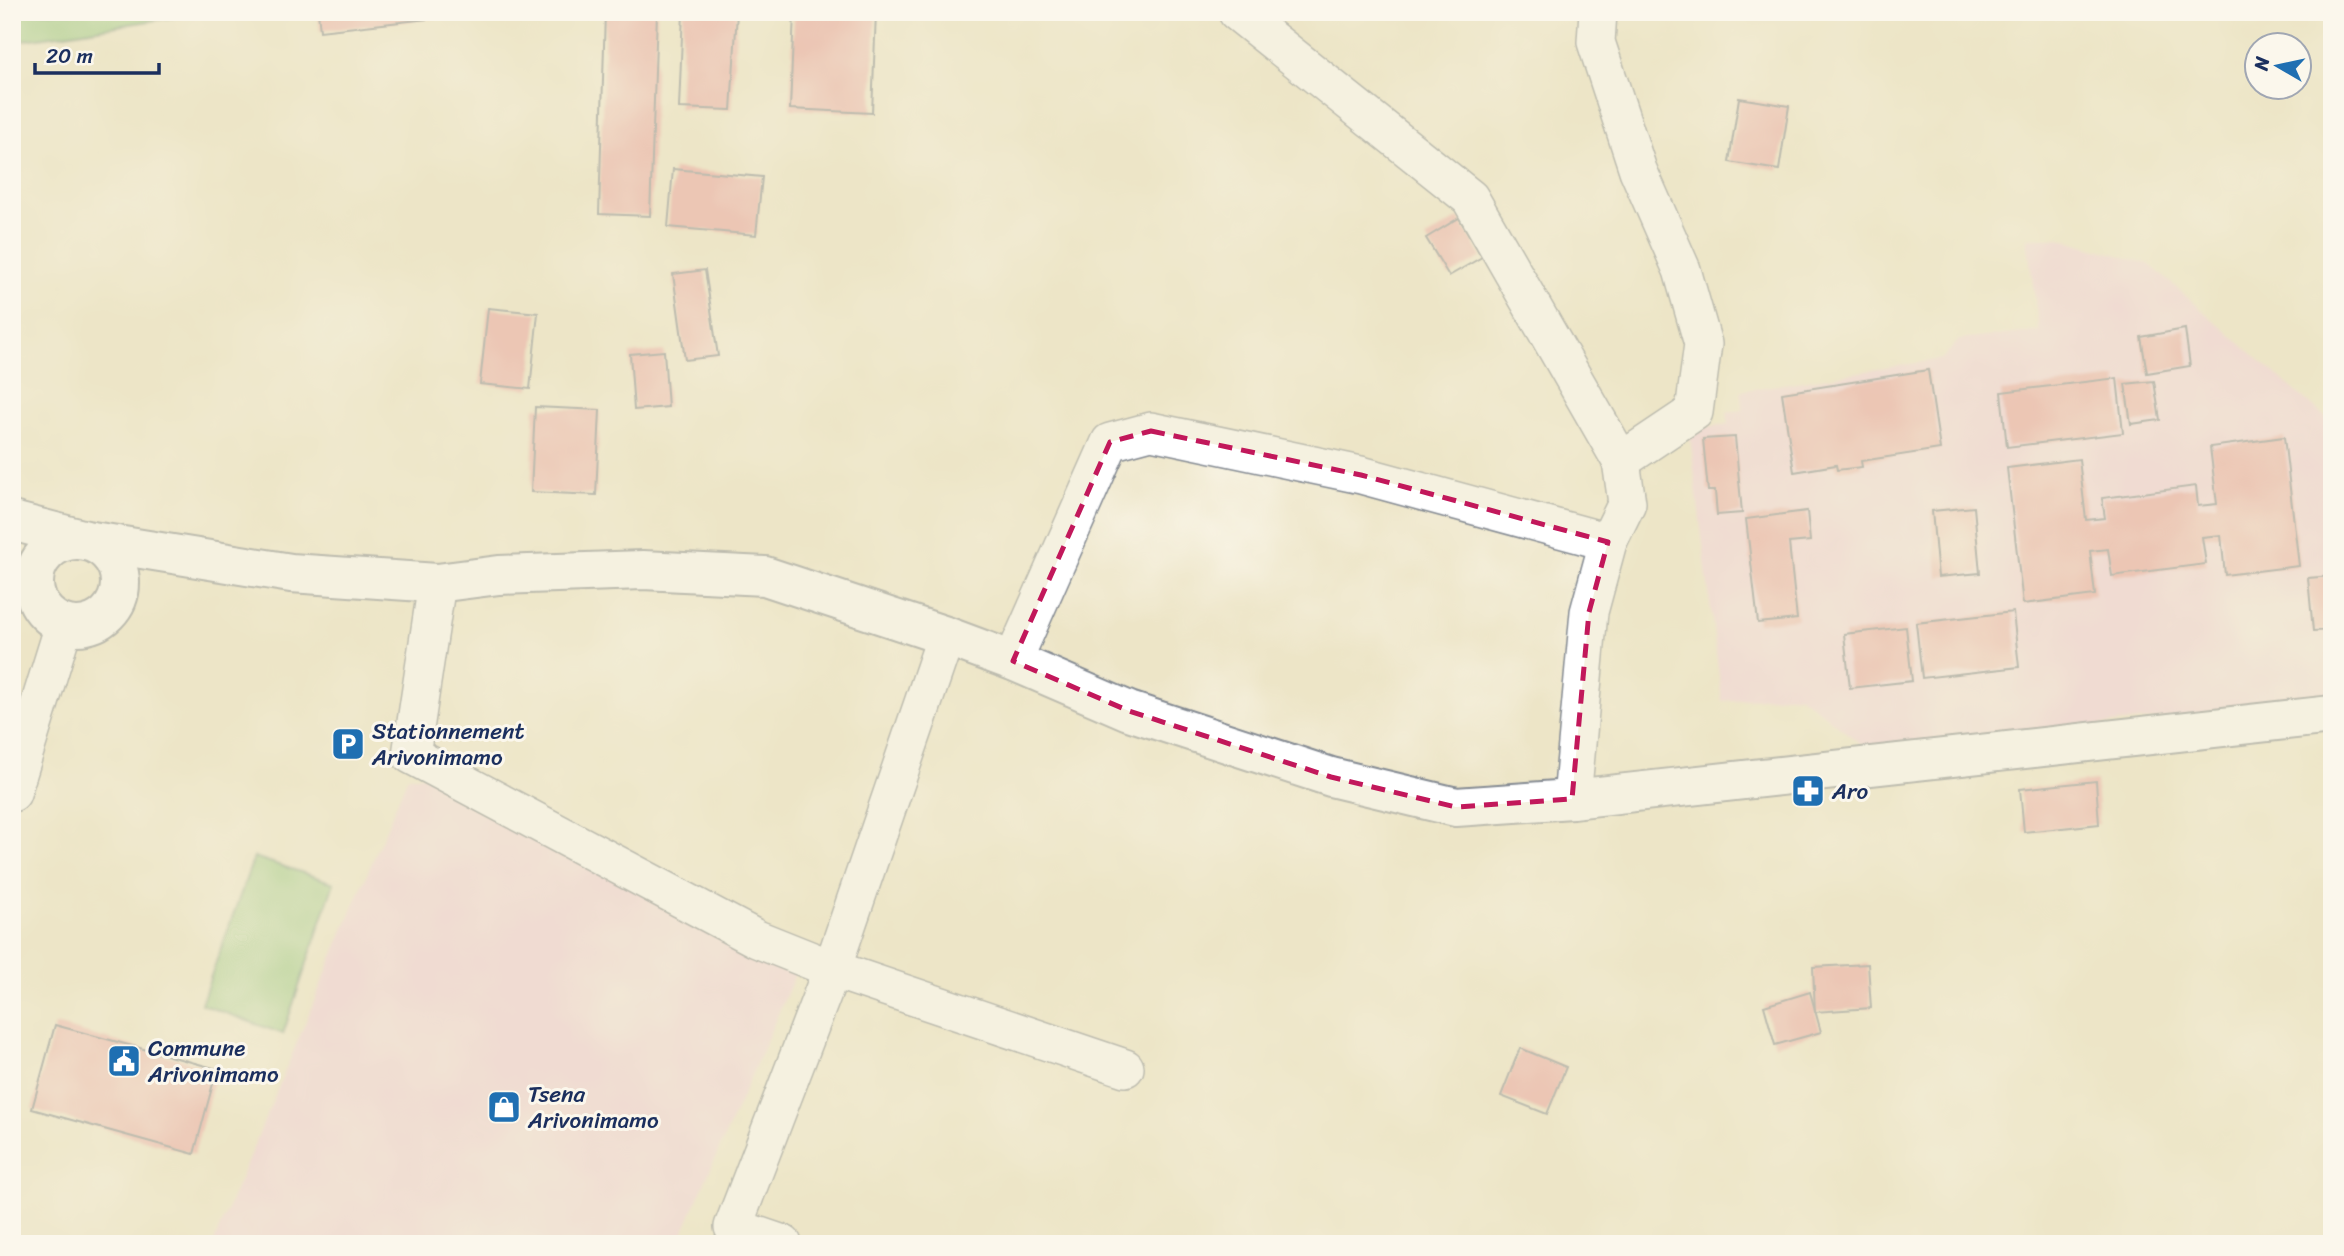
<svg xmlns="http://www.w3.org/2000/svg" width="2344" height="1256" font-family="Sriracha,sans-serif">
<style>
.built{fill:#f3cfdf}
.green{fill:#8fc679;stroke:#557a6c;stroke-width:2}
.building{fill:#eb9f9e}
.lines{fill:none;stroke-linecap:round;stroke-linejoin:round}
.street-casing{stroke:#848a92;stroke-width:40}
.secondary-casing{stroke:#848a92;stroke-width:42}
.street{stroke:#fff;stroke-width:37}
.secondary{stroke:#fff;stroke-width:38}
.marked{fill:none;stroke:#c2185b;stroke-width:5;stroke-dasharray:14 9;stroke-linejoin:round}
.labels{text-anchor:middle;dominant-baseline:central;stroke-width:6;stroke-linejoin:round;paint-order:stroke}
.poi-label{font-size:23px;fill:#1b2f5e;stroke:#fbf7ec;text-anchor:start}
</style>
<rect width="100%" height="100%" fill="#fbf7ec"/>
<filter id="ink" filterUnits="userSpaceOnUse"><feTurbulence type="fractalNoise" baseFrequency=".0143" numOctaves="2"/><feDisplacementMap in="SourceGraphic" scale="14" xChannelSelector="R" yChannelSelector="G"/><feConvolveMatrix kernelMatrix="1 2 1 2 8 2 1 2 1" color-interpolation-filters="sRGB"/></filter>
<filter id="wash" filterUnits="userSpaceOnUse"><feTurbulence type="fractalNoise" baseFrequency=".00686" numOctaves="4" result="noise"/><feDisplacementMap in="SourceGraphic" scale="28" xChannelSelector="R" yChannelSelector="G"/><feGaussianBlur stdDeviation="1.57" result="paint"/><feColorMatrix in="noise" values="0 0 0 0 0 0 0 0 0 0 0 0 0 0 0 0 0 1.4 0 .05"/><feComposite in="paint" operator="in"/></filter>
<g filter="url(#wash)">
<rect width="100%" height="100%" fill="#ede5c7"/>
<g class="built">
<path d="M 2027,238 L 2059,238 L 2149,264 L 2332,423 L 2332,699 L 1871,752 L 1799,695 L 1722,701 L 1689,429 L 1729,424 L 1727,412 L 1743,410 L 1740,391 L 1942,359 L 1959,340 L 2039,331 Z"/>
<path d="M 408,776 L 425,776 L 797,970 L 678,1244 L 213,1244 Z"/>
</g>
<g class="green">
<path d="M 12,12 L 208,12 L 12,42 Z"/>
<path d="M 254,857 L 334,883 L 283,1034 L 201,1004 Z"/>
</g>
<g id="blocks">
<g class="building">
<path d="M 318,12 L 472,12 L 472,14 L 320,31 Z"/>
<path d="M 605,12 L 657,13 L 650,216 L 599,214 Z"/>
<path d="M 683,12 L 737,12 L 731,110 L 679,108 Z"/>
<path d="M 794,12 L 876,12 L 872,113 L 790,109 Z"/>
<path d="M 1739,98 L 1789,106 L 1779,170 L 1729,162 Z"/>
<path d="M 673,169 L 762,177 L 756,235 L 668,227 Z"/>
<path d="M 1459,218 L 1482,257 L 1449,276 L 1426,238 Z"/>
<path d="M 705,270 L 718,356 L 685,360 L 673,274 Z"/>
<path d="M 488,308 L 538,313 L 530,389 L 480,384 Z"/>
<path d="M 2185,329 L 2190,366 L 2147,373 L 2141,337 Z"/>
<path d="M 664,351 L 668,407 L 634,410 L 630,354 Z"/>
<path d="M 1928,370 L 1940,449 L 1861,461 L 1862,467 L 1837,470 L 1836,465 L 1794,472 L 1782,393 Z"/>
<path d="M 2117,378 L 2123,433 L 2007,447 L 2001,392 Z"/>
<path d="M 2154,381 L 2160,420 L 2131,424 L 2125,384 Z"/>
<path d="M 535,407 L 600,410 L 596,495 L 531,492 Z"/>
<path d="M 1735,437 L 1742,513 L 1717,515 L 1715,491 L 1708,491 L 1703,439 Z"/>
<path d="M 2284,437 L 2299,566 L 2225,575 L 2221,535 L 2202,537 L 2206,564 L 2112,576 L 2108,549 L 2090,551 L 2095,595 L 2023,604 L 2007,468 L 2079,459 L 2086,520 L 2105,518 L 2102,498 L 2196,486 L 2198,506 L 2217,504 L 2210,447 Z"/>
<path d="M 1974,507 L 1980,573 L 1938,577 L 1932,511 Z"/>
<path d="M 1807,511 L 1810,541 L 1789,543 L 1797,619 L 1758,623 L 1746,519 Z"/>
<path d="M 2332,576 L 2332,630 L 2313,631 L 2308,578 Z"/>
<path d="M 2013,612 L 2019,667 L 1922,678 L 1916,623 Z"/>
<path d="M 1906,627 L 1912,681 L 1850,688 L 1844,634 Z"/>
<path d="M 2096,781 L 2099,824 L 2024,832 L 2020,789 Z"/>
<path d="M 1868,964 L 1871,1008 L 1815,1012 L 1813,967 Z"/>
<path d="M 1810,992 L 1821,1032 L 1775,1045 L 1764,1006 Z"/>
<path d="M 55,1025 L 217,1069 L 194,1154 L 32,1109 Z"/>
<path d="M 1520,1048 L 1566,1067 L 1547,1114 L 1501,1096 Z"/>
</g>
</g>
</g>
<g filter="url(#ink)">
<use href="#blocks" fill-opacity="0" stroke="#848a92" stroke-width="2"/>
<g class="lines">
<defs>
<g id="street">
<path d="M 1237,12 L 1470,198 L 1621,461 L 1627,503 L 1608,542 L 1589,612 L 1572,799"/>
<path d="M 1598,12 L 1596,42 L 1638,170 L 1682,270 L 1703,344 L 1694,412 L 1621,461"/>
<path d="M 437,583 L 411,755 L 757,939 L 832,969 L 1125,1068"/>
<path d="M 1013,661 L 1110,442 L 1151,431 L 1361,475 L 1608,542"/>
<path d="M 12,793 L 64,625"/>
<path d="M 783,1244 L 733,1227 L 832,969 L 946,636"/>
</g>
<g id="secondary">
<path d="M 12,521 L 86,540 L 291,573 L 437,583 L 499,575 L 643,570 L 765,576 L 946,636 L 1013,661 L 1129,711 L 1331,777 L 1456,807 L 1572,799 L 2332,715"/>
<circle cx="77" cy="583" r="43"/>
</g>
</defs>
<use href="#street" class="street-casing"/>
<use href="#secondary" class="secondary-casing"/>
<use href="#street" class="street"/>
<use href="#secondary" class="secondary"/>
</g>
</g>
<path d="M0 0H2344V1256H0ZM 1151,431 L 1361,475 L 1608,542 L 1589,612 L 1572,799 L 1456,807 L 1331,777 L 1129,711 L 1013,661 L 1110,442 Z" fill="#ede5c7" fill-opacity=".55" fill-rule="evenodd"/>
<path class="marked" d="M 1151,431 L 1361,475 L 1608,542 L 1589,612 L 1572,799 L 1456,807 L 1331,777 L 1129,711 L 1013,661 L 1110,442 Z"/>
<defs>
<symbol id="parking-square" viewBox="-11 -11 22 22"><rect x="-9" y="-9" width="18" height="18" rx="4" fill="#1f6fb2" stroke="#fbf7ec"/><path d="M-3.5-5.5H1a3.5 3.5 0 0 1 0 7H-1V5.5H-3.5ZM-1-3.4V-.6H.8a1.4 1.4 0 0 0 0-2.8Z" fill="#fff"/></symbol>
<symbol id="pharmacy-square" viewBox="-11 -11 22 22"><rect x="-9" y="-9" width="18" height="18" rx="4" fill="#1f6fb2" stroke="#fbf7ec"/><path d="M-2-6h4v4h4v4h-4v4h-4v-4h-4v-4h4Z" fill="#fff"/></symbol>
<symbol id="civic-square" viewBox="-11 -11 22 22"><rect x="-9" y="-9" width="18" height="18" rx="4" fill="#1f6fb2" stroke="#fbf7ec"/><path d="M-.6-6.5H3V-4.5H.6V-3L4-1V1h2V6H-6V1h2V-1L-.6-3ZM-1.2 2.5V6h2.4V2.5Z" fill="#fff"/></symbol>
<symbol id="shop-square" viewBox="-11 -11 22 22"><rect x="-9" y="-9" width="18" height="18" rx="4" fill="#1f6fb2" stroke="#fbf7ec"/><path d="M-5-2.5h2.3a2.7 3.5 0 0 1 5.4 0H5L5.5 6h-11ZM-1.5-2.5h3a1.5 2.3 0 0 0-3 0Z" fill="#fff"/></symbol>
</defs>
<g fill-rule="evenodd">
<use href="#parking-square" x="329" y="725" width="38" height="38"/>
<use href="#pharmacy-square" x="1789" y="772" width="38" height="38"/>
<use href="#civic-square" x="105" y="1042" width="38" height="38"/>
<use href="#shop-square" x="485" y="1088" width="38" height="38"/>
</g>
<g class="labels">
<g class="poi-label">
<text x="372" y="731">Stationnement<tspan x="372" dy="26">Arivonimamo</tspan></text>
<text x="1832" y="791">Aro</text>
<text x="148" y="1048">Commune<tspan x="148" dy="26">Arivonimamo</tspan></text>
<text x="528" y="1094">Tsena<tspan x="528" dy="26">Arivonimamo</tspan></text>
</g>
</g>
<rect width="2344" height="1256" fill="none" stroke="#fbf7ec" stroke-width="42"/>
<g transform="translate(2278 66) rotate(279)"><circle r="33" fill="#fbf7ec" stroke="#a1a7b3" stroke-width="2"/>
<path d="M0-5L12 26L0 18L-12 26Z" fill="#1f6fb2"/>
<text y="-10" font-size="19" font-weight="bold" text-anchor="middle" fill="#1b2f5e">N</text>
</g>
<path d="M35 63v10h124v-10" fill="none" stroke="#1b2f5e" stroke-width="3.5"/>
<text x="46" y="63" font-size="21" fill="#1b2f5e" stroke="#fbf7ec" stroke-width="5" paint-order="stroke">20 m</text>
</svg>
